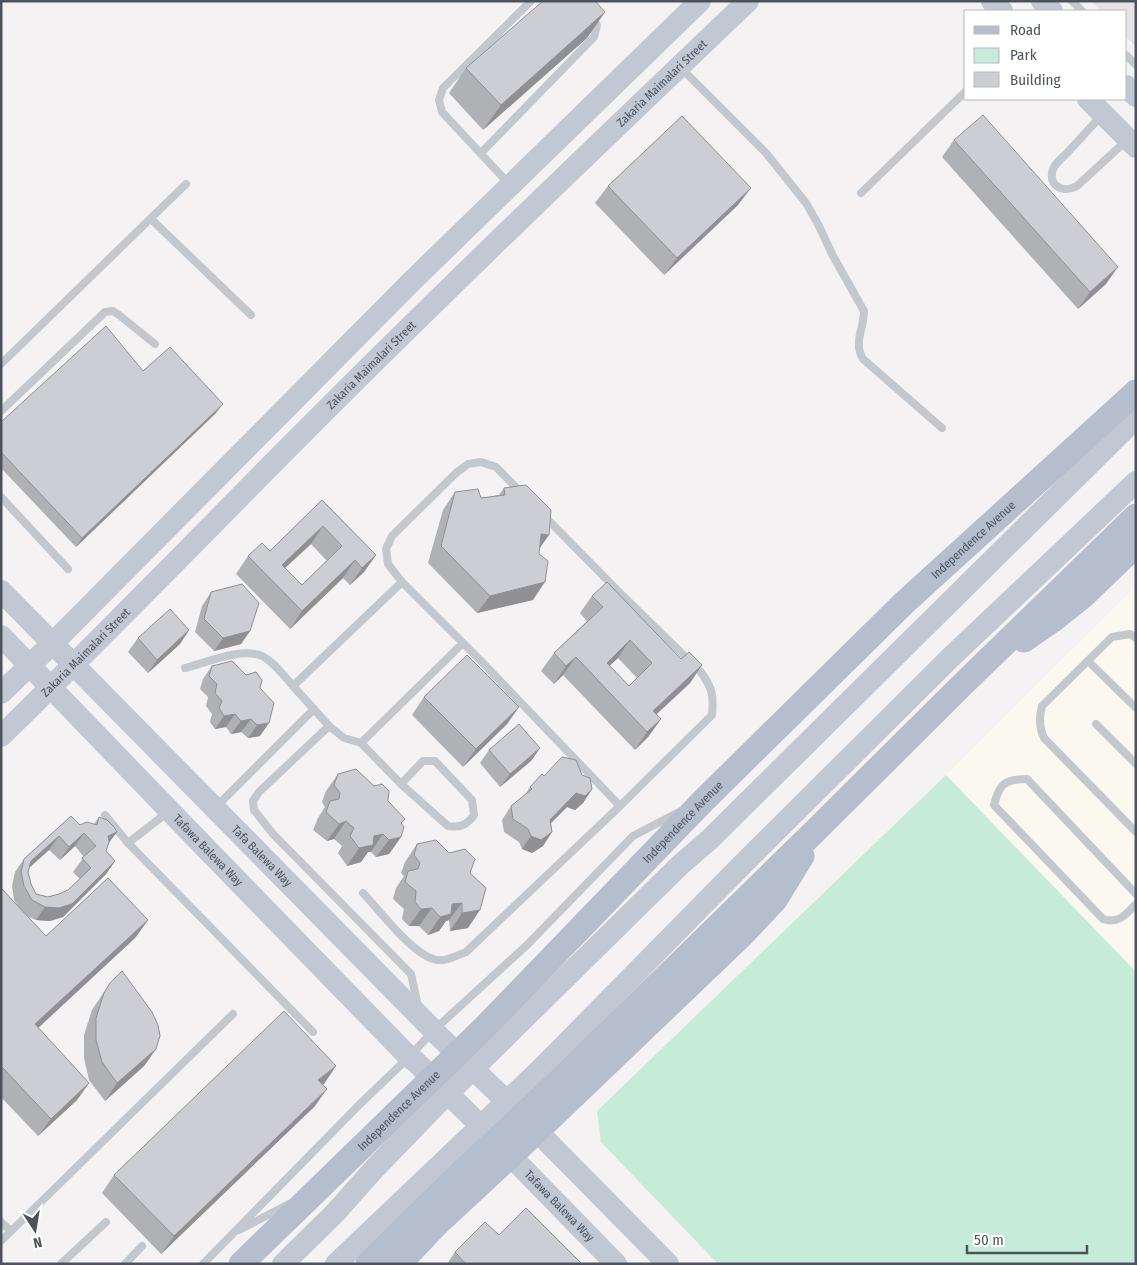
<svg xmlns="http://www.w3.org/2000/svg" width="1137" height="1265" font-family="'Fira Sans Condensed',sans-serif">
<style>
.commercial{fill:#fbf9ef}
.education{fill:#e5e3e3}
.green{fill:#c7ebd9}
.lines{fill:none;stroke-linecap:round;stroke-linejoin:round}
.lane{stroke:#c2c8ce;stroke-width:8}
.secondary{stroke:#c2c8d3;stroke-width:22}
.primary{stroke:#b5becc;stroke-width:25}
.wall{fill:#b0b1b5;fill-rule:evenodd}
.shaded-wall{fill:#909094}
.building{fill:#cdced3;stroke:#909094;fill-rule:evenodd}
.labels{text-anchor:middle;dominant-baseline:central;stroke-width:5;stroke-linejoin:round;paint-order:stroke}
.street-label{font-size:12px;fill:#4c535d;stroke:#fff}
</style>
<rect width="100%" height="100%" fill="#f4f2f2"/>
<path class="commercial" d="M 1136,586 L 1136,972 L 946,775 Z"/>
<path class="education" d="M 1091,1 L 1136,1 L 1136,47 L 1126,37 L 1126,11 L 1101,11 Z"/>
<path class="green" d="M 946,775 L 1136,972 L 1136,1264 L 718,1264 L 601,1142 L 597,1111 Z"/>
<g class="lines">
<g class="lane">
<path d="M 1072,1 L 1082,11"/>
<path d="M 1126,55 L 1136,65"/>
<path d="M 681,68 L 766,153 L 806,203 L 818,224 L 833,256 L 864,311 C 864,329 853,342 863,359 L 942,428"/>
<path d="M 1102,115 C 1090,128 1079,140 1067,153 C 1063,157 1057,162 1054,167 C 1046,183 1061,195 1077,186 L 1127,140"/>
<path d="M 481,153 L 594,37 L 597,25 L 592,18"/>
<path d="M 510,185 L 442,112 L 439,100 L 443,88 L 531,1"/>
<path d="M 861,193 L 966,91"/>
<path d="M 151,219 L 251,315"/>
<path d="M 1,364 L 186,184"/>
<path d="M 1,411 L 105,312 L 113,311 L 119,315 L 155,344"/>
<path d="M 481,462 L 496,467 L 619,592 L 700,671 C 712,687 714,695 712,715 L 620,806 L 480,660 L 402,582 L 388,564 L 386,549 L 392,536 L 456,473 L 468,464 Z"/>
<path d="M 1,497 L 68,569"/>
<path d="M 1136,638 L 1130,634 L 1112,637 L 1042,706 C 1039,718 1039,726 1044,738 L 1136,832"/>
<path d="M 1088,661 L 1136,708"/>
<path d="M 185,668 C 205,663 241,647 262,656 C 274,662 284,676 293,686"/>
<path d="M 1096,724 L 1136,764"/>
<path d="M 329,726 L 259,792 L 253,801 L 254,810 L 273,834 L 411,974 L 418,1006"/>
<path d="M 361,743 L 463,643"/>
<path d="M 401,784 L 423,761 L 435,761 L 472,800 L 474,815 C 467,825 460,828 448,826 L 401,784 L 361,743 L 344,738 L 329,726 L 293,686 L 402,582"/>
<path d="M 216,807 L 314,709"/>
<path d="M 105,815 L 128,843 L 313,1032"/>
<path d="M 128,843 L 168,812"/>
<path d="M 363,893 C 380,911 411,952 433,959 C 444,963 456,956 466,952 L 620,806"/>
<path d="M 1136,894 L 1027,779 C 1005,779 999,784 994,805 L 1103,919 C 1119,924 1125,915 1136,904"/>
<path d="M 1,1222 L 11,1231"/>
<path d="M 239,1230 L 289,1204"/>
<path d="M 1,1241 L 233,1014"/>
<path d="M 61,1264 L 106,1222"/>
<path d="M 125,1264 L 142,1246"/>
<path d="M 203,1264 L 360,1104 L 409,1057 L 434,1030 L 527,945 L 633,836 L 679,812"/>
</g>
<g class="secondary">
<path d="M 992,1 L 1002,11"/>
<path d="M 1042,1 L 1052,11"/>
<path d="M 1126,86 L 1136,96"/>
<path d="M 1088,99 L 1136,147"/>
<path id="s1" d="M 1,591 L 442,1039 L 526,1120 L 668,1264"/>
<path id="s2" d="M 1,636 L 195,837 L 409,1057 L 416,1062 L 502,1147 L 616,1264"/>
<path d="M 1,693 L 53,643 L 412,281 L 700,1"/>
<path id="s3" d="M 1,736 C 98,642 192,545 287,449 C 438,297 593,149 748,1"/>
<path d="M 283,1264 L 335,1213 L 375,1168 L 435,1106 L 679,866 L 709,840 L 1136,418"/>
<path d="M 336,1264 L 541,1069 L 741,866 L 950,658 L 1136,482"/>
</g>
<g class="primary">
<path d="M 1024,640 L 1053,620 L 1082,597 L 1136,545"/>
<path id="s4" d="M 241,1264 L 484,1028 L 705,799 L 904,603 L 1136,392"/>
<path d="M 368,1264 L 464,1170 L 555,1085 L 813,833 L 962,685 L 1136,516"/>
<path d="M 399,1264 L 438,1223 L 537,1131 L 742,935 L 775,900 L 802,856"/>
</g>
</g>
<g class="wall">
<path d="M 605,12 L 587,38 L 483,130 L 449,93 L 466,68 Z"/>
<path d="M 954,140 L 1106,284 L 1078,309 L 942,157 Z"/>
<path d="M 608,186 L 738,205 L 664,275 L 595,203 Z"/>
<path d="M 143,371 L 216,413 L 76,547 L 1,468 L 1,422 Z"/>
<path d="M 504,488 L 539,549 L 533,600 L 477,613 L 428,563 L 443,510 L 455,492 L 481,498 L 499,495 Z"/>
<path d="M 322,500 L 376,555 L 364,572 L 350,585 L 343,578 L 290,629 L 236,574 L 248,556 L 270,551 ZM 311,544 L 327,561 L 302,585 L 285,568 Z"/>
<path d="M 211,592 L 250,631 L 241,644 L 214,651 L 195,632 L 202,606 Z"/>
<path d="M 592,596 L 681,659 L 702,665 L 690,683 L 656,714 L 661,719 L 648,737 L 635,750 L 563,675 L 554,684 L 541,671 L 554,653 L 587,621 L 580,613 ZM 618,658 L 637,678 L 629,686 L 609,666 Z"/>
<path d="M 189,630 L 180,644 L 148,673 L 128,652 L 138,638 Z"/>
<path d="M 212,666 L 260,688 L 260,736 L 248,738 L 241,732 L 231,734 L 226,727 L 215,729 L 210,722 L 212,714 L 206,706 L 208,697 L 200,689 L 203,679 Z"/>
<path d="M 424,697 L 519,707 L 507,724 L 463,767 L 412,715 Z"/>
<path d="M 540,748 L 531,761 L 500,787 L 480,763 L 489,750 Z"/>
<path d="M 338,774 L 388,801 L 402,823 L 401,837 L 389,854 L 376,857 L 371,852 L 368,852 L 361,862 L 347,866 L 338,853 L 342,846 L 334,839 L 327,841 L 313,830 L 318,818 L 325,807 L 322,802 L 326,791 Z"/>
<path d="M 582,775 L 592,789 L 583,803 L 575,810 L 567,807 L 551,823 L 552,832 L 543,846 L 532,853 L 522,849 L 519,842 L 504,832 L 502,820 L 511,806 L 525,795 L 530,787 L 544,776 Z"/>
<path d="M 71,816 L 80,825 L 94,824 L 99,817 L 117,832 L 108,844 L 106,851 L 115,861 L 106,874 L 63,917 L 50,921 L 36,920 L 27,916 L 46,936 L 148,920 L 135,938 L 38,1028 L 89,1083 L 77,1100 L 38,1136 L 1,1097 L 1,888 L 18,906 L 14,900 L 12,886 L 15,872 L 24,859 ZM 75,846 L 84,857 L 73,872 L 80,879 L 68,890 L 59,894 L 48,897 L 36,894 L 31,884 L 28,872 L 29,868 L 49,850 L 60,860 Z"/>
<path d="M 417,844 L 470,873 L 468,928 L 450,931 L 449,920 L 446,921 L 439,931 L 428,935 L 419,926 L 409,926 L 402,919 L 404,909 L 393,899 L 396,888 L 404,876 L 401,873 L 405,862 Z"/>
<path d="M 110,983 L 156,1049 L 144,1066 L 105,1101 L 89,1080 L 84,1058 L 84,1035 L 92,1010 Z"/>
<path d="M 322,1084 L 315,1106 L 161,1254 L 102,1193 L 114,1175 L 324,1084 Z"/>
<path d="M 499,1235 L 582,1264 L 447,1264 L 455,1252 Z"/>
</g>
<g class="shaded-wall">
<path d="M 605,12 L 587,38 L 483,130 L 501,105 Z"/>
<path d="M 751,188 L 738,205 L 664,275 L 677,258 Z"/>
<path d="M 1118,267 L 1106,284 L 1078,309 L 1090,292 Z"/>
<path d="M 223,404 L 216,413 L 76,547 L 82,538 Z"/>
<path d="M 323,526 L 311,544 L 272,580 L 282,565 Z"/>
<path d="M 541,534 L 549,535 L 537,552 Z"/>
<path d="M 376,555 L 364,572 L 350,585 L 362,568 Z"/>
<path d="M 355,560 L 343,578 L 290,629 L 302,611 Z"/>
<path d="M 545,582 L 533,600 L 477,613 L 490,596 Z"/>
<path d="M 189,630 L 180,644 L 148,673 L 157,660 Z"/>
<path d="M 250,631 L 241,644 L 214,651 L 223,638 Z"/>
<path d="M 630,640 L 618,658 L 596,679 L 607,663 Z"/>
<path d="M 576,657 L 563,675 L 554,684 L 566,666 Z"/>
<path d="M 702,665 L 690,683 L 643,727 L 653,711 Z"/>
<path d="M 519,707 L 507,724 L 463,767 L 476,749 Z"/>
<path d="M 235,714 L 226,727 L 215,729 L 224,716 Z"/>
<path d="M 251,719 L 241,732 L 231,734 L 241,721 Z"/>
<path d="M 661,719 L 648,737 L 635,750 L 647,732 Z"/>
<path d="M 269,723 L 260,736 L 248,738 L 257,725 Z"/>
<path d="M 540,748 L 531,761 L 500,787 L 510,774 Z"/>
<path d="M 592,789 L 583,803 L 575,810 L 567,807 L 541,833 L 550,820 L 576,793 Z"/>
<path d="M 405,819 L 393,836 L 401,837 L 389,854 L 376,857 Z"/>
<path d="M 346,821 L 334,839 L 327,841 L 339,824 Z"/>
<path d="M 117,832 L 107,845 L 108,836 Z"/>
<path d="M 552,832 L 543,846 L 532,853 L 522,849 L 531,836 Z"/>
<path d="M 84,833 L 75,846 L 60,860 L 69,847 Z"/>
<path d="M 383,834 L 371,852 L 368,852 L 361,862 L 347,866 L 359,848 L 374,836 Z"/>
<path d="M 59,836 L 49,850 L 22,874 L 31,861 Z"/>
<path d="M 115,861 L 106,874 L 63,917 L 50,921 L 36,920 L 45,907 Z"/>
<path d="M 462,903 L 449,920 L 446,921 L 439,931 L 428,935 L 440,917 L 452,904 Z"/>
<path d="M 432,908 L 419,926 L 409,926 L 421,909 Z"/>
<path d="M 480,910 L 468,928 L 450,931 L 462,913 Z"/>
<path d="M 148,920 L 135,938 L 23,1042 L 35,1024 Z"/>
<path d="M 156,1049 L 144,1066 L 105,1101 L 117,1083 Z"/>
<path d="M 336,1066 L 324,1084 L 306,1098 L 318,1080 Z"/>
<path d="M 89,1083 L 77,1100 L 38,1136 L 51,1119 Z"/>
<path d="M 327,1089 L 315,1106 L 161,1254 L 174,1236 Z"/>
</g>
<g class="building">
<path d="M 543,1 L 595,1 L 605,12 L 501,105 L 466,68 Z"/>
<path d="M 983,115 L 1118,267 L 1090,292 L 954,140 Z"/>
<path d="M 682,116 L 751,188 L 677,258 L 608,186 Z"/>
<path d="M 106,326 L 143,371 L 170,347 L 223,404 L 82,538 L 1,452 L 1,422 Z"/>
<path d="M 526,485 L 551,510 L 549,535 L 541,534 L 539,554 L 548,561 L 545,582 L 490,596 L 441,546 L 455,492 L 478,489 L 481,498 L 505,495 L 504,488 Z"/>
<path d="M 322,500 L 376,555 L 362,568 L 355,560 L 302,611 L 248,556 L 262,543 L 270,551 ZM 323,526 L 342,546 L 302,585 L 282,565 Z"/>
<path d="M 607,582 L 681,659 L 689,652 L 702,665 L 653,711 L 661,719 L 647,732 L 576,657 L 566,666 L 554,653 L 603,607 L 592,596 ZM 630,640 L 652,663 L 629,686 L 607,663 Z"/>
<path d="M 242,584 L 259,603 L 250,631 L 223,638 L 204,619 L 211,592 Z"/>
<path d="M 170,609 L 189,630 L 157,660 L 138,638 Z"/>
<path d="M 467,655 L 519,707 L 476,749 L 424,697 Z"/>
<path d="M 232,661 L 246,675 L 256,672 L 262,680 L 260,688 L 274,703 L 269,723 L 257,725 L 251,719 L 241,721 L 235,714 L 224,716 L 219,708 L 222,701 L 215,693 L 217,684 L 209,676 L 212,666 Z"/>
<path d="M 519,724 L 540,748 L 510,774 L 489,750 Z"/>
<path d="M 562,757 L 576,760 L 582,775 L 590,778 L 592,789 L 585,796 L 576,793 L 550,820 L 552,832 L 541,840 L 531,836 L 528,829 L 513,819 L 511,806 L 532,789 L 530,787 L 542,774 L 544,776 Z"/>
<path d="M 356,769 L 374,786 L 382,784 L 389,791 L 388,801 L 405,819 L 401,823 L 404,827 L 401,837 L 389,840 L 383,834 L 374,836 L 373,845 L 359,848 L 350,836 L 354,828 L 346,821 L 339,824 L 326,812 L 330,801 L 339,799 L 340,793 L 334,785 L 338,774 Z"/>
<path d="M 71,816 L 80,825 L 87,822 L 97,825 L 99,817 L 107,820 L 114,827 L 117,832 L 108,836 L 109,842 L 106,851 L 115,861 L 72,904 L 59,908 L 45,907 L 32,900 L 24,886 L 21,872 L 24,859 ZM 84,833 L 96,846 L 82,858 L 91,868 L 68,890 L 59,894 L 48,897 L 36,894 L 31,884 L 28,872 L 31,861 L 59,836 L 69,847 Z"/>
<path d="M 436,840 L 449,853 L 465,849 L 475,859 L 470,873 L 486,888 L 480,910 L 462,913 L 462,903 L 452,904 L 451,914 L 440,917 L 432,908 L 421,909 L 415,902 L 416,891 L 405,882 L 408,871 L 418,869 L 420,863 L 414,855 L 417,844 Z"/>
<path d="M 108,878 L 148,920 L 35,1024 L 89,1083 L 51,1119 L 1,1066 L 1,888 L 46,936 Z"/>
<path d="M 122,971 L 152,1012 L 158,1025 L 160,1036 L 156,1049 L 117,1083 L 102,1062 L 96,1040 L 96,1018 L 104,993 L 110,983 Z"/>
<path d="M 284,1011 L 336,1066 L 318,1080 L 327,1089 L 174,1236 L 114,1175 Z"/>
<path d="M 526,1208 L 582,1264 L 466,1264 L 455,1252 L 485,1222 L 499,1235 Z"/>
</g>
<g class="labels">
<g class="street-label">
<text stroke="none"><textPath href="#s3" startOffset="929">Zakaria Maimalari Street</textPath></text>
<text stroke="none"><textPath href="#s3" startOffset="524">Zakaria Maimalari Street</textPath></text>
<text stroke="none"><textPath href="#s4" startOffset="1030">Independence Avenue</textPath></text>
<text stroke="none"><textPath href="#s3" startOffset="119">Zakaria Maimalari Street</textPath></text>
<text stroke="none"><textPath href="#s4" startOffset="625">Independence Avenue</textPath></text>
<text stroke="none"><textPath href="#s2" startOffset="298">Tafawa Balewa Way</textPath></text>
<text stroke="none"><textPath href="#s1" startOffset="372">Tafa Balewa Way</textPath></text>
<text stroke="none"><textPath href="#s4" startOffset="220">Independence Avenue</textPath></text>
<text stroke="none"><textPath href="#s2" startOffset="798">Tafawa Balewa Way</textPath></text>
</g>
</g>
<rect width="1137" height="1265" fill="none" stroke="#4c535d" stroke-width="5"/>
<rect x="964" y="10" width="162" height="90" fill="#ffffff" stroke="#b7babe"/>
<rect x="974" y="26" width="25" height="8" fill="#b5becc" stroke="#b7babe"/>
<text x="1010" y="35" font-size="15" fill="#4c535d">Road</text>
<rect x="974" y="48" width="25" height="15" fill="#c7ebd9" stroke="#b7babe"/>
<text x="1010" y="60" font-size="15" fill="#4c535d">Park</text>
<rect x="974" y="72" width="25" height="15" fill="#cdced3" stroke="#b7babe"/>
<text x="1010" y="85" font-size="15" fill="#4c535d">Building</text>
<g transform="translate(35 1230) rotate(168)" stroke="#ffffff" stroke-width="4" paint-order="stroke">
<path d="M0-4L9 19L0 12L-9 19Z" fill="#4c535d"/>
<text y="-8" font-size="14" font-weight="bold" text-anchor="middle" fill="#4c535d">N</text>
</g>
<path d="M967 1245v8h120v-8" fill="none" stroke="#4c535d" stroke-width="2.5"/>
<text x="974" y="1245" font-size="15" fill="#4c535d" stroke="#ffffff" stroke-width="4" paint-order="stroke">50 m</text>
</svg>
